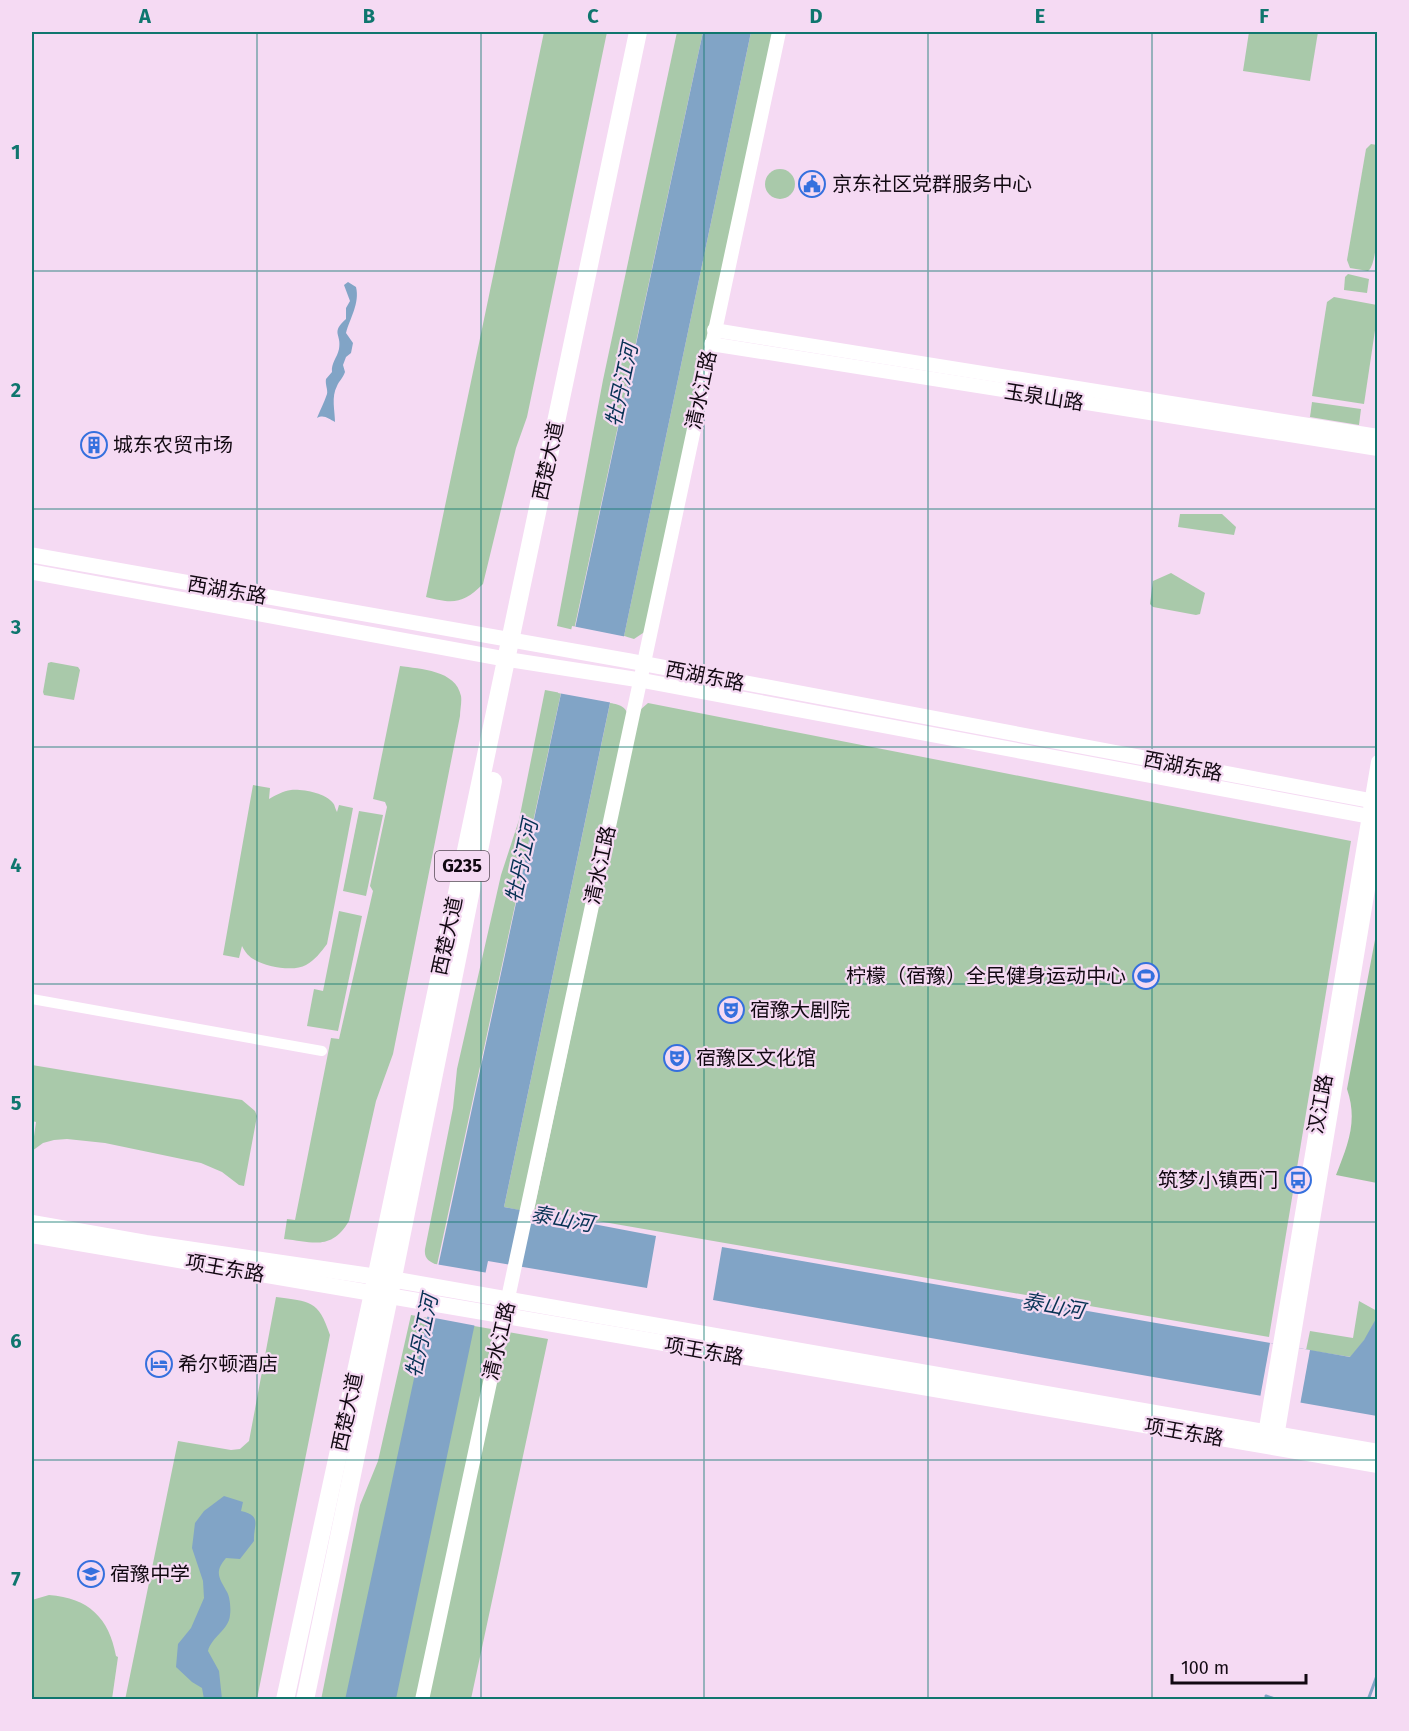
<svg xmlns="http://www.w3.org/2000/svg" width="1409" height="1731" font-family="'Fira Sans','Noto Sans SC',sans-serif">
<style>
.green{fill:#a9c9aa}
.forest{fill:#9cc19d}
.water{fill:#81a4c6}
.pier{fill:#f5daf3}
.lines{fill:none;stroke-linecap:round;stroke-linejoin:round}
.stream{stroke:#81a4c6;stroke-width:3}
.minor{stroke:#fff;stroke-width:10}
.tertiary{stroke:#fff;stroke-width:14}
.secondary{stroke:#fff;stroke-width:15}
.primary{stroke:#fff;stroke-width:16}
.trunk{stroke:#fff;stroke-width:18}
.grid{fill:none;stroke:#0f766e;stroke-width:1.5;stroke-opacity:0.55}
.labels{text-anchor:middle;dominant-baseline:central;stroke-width:4.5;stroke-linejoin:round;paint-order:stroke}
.shield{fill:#f5daf3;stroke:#564856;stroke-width:1.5}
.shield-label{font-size:18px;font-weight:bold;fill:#120912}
.poi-label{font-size:20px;fill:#120912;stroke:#f5daf3;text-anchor:start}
.street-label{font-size:20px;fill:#120912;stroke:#f5daf3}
.water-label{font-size:21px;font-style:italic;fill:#073254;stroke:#f5daf3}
.neatline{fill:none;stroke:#0f766e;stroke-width:2}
.grid-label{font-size:20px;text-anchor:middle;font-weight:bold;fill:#0f766e}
</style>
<rect width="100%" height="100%" fill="#f5daf3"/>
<g class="green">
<path d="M 544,32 L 607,32 L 527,417 L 516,448 L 483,584 C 463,604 453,604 426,597 Z"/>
<path d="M 677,32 L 703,32 L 574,630 L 557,626 L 603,380 Z"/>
<path d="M 751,32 L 776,32 L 646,631 L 634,639 L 624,636 Z"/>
<path d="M 1249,32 L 1318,32 L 1310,81 L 1243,71 Z"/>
<path d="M 1371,144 L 1377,145 C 1378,166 1382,261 1368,271 L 1350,268 L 1347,260 L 1366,149 Z"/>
<circle cx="780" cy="184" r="15"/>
<path d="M 1348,274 L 1369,279 L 1367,293 L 1344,290 L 1345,277 Z"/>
<path d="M 1334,297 L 1377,305 L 1377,317 L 1364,404 L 1312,396 L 1327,302 Z"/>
<path d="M 1312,402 L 1361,409 L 1359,425 L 1310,417 Z"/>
<path d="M 1180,514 L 1222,514 L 1236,527 L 1234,535 L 1178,527 Z"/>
<path d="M 1171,573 L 1205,593 L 1200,614 L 1196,615 L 1153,607 L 1150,604 L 1153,581 Z"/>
<path d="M 51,662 L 78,667 L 80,670 L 74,700 L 44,695 L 43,692 L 48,663 Z"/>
<path d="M 400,666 C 420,669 456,670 461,696 C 462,702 460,710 460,716 L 393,1054 L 376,1101 L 349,1221 C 331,1251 313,1242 284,1239 L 287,1219 L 295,1220 L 331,1038 L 339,1039 L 373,891 L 370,886 L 387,807 L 385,802 L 373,799 Z"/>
<path d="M 545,690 L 561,693 L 437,1265 C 429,1261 424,1259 425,1249 L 453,1108 L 457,1069 L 501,875 L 519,820 Z"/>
<path d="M 610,703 C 621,705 625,706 629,717 L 523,1211 L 504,1207 Z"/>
<path d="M 648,703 L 1351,841 L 1269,1337 L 534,1210 L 640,710 Z"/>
<path d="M 253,785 L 270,788 L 269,799 C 276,795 283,791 291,790 C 303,789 325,793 333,803 C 335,805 335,809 337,812 L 339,805 L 353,808 L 327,944 C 321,952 315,960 306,965 C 294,972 267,967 255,960 C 249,957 245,952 242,946 L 239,958 L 223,955 Z"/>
<path d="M 359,811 L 383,815 L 366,896 L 343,891 Z"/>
<path d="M 339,911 L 362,916 L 338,1031 L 307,1026 L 314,989 L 323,991 Z"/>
<path d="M 32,1065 L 242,1100 L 255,1111 L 257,1116 L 244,1186 L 239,1185 L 222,1172 L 201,1163 L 105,1143 L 67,1139 L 54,1140 L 43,1143 L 32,1151 L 36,1122 L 32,1121 Z"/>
<path d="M 276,1297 C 310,1302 318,1299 330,1335 L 257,1699 L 125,1700 L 178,1441 L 231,1450 L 240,1449 L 249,1441 Z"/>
<path d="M 1359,1301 L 1377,1311 C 1377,1328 1360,1345 1351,1357 L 1306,1350 L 1310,1331 L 1353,1338 Z"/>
<path d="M 411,1315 L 548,1339 L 471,1699 L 321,1700 L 360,1505 L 378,1461 Z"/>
<path d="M 49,1595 C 89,1598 109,1618 116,1656 L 118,1657 L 112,1699 L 32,1699 L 32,1600 Z"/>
</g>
<path class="forest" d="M 1377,929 L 1377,1183 L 1336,1175 C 1348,1144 1358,1121 1347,1089 Z"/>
<g class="water">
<path d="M 703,32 L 751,32 L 504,1207 L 656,1236 L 647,1288 L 488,1261 L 396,1699 L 345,1700 Z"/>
<path d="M 348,282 L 356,287 C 360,303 350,318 346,333 L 353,343 L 351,353 L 346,357 L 343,365 L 345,372 C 343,378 339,381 337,386 C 331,397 335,411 335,422 C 329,419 324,414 317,418 C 320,410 324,403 327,394 C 328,390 325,384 326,379 L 332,372 C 331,363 337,358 339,349 C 342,334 330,333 346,319 L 346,308 L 350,301 L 344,285 Z"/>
<path d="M 722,1247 L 1350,1357 L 1364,1340 L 1377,1317 L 1377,1416 L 713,1300 Z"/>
<path d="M 224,1496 L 243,1502 L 241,1511 C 263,1516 253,1525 254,1541 L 240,1559 L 226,1558 C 214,1572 219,1578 227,1592 C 230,1597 231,1609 230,1615 C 229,1630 212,1636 208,1651 L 219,1671 L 222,1699 L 204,1699 L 202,1688 L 192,1682 L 176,1667 L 178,1644 L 191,1628 L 204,1598 L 203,1581 L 192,1548 L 195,1523 L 204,1511 Z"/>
</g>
<g class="pier">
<path d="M 572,626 L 627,637 L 613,703 L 558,693 Z"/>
<path d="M 435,1264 L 488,1273 L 477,1326 L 424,1316 Z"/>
<path d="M 1270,1343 L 1310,1350 L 1300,1405 L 1260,1398 Z"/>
</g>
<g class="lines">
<g class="stream">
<path d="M 1266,1696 L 1278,1700"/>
<path d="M 1368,1700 L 1378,1673"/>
</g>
<path class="minor" d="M 32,999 L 322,1051"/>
<g class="tertiary">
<path d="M 714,330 L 1378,436"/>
<path d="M 711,344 L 1378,449"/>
<path d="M 1264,1440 L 1378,762"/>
<path d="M 1276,1443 L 1378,829"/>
<path d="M 422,1700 L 779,32"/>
</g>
<g class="secondary">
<path d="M 32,555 L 630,661 L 1378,802"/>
<path d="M 32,572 L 505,659 L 640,680 L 1378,818"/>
</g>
<g class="primary">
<path d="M 32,1223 L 146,1243 L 391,1279 L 1378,1452"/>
<path d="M 32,1235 L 1378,1465"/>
</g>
<g class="trunk">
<path d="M 285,1700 L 373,1293 L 638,32"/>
<path d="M 305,1700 L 389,1297 L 493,781"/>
</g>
</g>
<path class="grid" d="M 257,32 L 257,1700M 481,32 L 481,1700M 704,32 L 704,1700M 928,32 L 928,1700M 1152,32 L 1152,1700M 32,271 L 1378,271M 32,509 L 1378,509M 32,747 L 1378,747M 32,984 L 1378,984M 32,1222 L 1378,1222M 32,1460 L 1378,1460"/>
<defs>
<symbol id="civic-ring" viewBox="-11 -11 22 22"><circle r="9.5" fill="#f5daf3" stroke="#3570de" stroke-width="1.5"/><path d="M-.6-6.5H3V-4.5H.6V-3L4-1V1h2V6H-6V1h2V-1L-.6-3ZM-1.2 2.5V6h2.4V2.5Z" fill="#3570de"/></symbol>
<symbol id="building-ring" viewBox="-11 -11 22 22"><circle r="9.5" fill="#f5daf3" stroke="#3570de" stroke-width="1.5"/><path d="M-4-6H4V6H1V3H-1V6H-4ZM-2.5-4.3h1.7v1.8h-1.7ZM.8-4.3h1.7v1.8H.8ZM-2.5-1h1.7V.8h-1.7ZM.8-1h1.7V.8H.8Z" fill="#3570de"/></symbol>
<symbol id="stadium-ring" viewBox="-11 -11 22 22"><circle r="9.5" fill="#f5daf3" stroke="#3570de" stroke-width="1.5"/><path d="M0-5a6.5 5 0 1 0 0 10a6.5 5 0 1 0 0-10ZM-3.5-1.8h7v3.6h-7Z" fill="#3570de"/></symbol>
<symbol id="theatre-ring" viewBox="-11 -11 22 22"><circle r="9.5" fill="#f5daf3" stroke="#3570de" stroke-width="1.5"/><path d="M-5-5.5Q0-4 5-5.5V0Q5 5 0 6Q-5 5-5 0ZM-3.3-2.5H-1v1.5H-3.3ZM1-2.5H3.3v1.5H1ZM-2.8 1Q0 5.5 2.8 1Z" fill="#3570de"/></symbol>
<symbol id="bus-ring" viewBox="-11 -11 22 22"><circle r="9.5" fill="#f5daf3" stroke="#3570de" stroke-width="1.5"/><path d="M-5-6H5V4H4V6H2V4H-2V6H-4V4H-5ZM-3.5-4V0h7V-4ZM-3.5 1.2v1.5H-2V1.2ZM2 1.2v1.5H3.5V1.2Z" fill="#3570de"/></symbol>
<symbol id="hotel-ring" viewBox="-11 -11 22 22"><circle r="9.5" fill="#f5daf3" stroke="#3570de" stroke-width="1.5"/><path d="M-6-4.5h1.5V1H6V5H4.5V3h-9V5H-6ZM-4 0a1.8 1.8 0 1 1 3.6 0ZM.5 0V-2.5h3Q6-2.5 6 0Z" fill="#3570de"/></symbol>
<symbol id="school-ring" viewBox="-11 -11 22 22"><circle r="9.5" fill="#f5daf3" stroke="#3570de" stroke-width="1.5"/><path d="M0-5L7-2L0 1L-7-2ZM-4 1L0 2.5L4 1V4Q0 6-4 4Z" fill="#3570de"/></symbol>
</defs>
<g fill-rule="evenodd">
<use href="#civic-ring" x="797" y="169" width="30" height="30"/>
<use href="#building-ring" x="79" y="430" width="30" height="30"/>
<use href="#stadium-ring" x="1131" y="961" width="30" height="30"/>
<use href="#theatre-ring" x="716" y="995" width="30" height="30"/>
<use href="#theatre-ring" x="662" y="1043" width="30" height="30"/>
<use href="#bus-ring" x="1283" y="1165" width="30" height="30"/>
<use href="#hotel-ring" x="144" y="1349" width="30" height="30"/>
<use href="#school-ring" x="76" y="1559" width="30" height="30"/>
</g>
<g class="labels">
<rect class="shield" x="435" y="851" width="54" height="30" rx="4.5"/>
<g class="shield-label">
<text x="462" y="866">G235</text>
</g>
<g class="poi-label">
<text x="832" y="184">京东社区党群服务中心</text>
<text x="113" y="445">城东农贸市场</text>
<text x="1126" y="976" text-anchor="end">柠檬（宿豫）全民健身运动中心</text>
<text x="750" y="1010">宿豫大剧院</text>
<text x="696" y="1058">宿豫区文化馆</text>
<text x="1278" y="1180" text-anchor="end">筑梦小镇西门</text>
<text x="178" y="1364">希尔顿酒店</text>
<text x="110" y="1574">宿豫中学</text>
</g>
<g class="street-label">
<text transform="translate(701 390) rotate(-78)">清水江路</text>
<text transform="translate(1044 397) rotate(9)">玉泉山路</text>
<text transform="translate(548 461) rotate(-78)">西楚大道</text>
<text transform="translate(227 590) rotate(10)">西湖东路</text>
<text transform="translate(705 676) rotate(11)">西湖东路</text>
<text transform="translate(1183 766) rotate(11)">西湖东路</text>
<text transform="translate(600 865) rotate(-78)">清水江路</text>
<text transform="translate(447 936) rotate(-78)">西楚大道</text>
<text transform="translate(1320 1104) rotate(-80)">汉江路</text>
<text transform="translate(225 1268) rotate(10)">项王东路</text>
<text transform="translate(499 1341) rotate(-77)">清水江路</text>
<text transform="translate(704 1351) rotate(10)">项王东路</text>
<text transform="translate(347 1412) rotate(-78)">西楚大道</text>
<text transform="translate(1184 1432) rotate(10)">项王东路</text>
</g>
<g class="water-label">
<text transform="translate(622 385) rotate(-78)">牡丹江河</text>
<text transform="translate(522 861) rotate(-78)">牡丹江河</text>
<text transform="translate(562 1219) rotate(10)">泰山河</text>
<text transform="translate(1053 1306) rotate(10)">泰山河</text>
<text transform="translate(422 1336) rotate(-78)">牡丹江河</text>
</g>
</g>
<rect width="1409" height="1731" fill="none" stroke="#f5daf3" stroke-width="66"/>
<path d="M1172 1674v9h134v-9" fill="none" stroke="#120912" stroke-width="3"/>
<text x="1181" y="1674" font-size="18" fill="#120912" stroke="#f5daf3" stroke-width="4.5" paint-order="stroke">100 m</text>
<rect x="33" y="33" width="1343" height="1665" class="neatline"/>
<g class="grid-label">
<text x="145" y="23">A</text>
<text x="369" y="23">B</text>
<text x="593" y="23">C</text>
<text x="816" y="23">D</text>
<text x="1040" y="23">E</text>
<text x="1264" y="23">F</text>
<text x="16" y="159">1</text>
<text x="16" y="397">2</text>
<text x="16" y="634">3</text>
<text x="16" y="872">4</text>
<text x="16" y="1110">5</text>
<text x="16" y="1348">6</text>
<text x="16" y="1586">7</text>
</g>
</svg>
